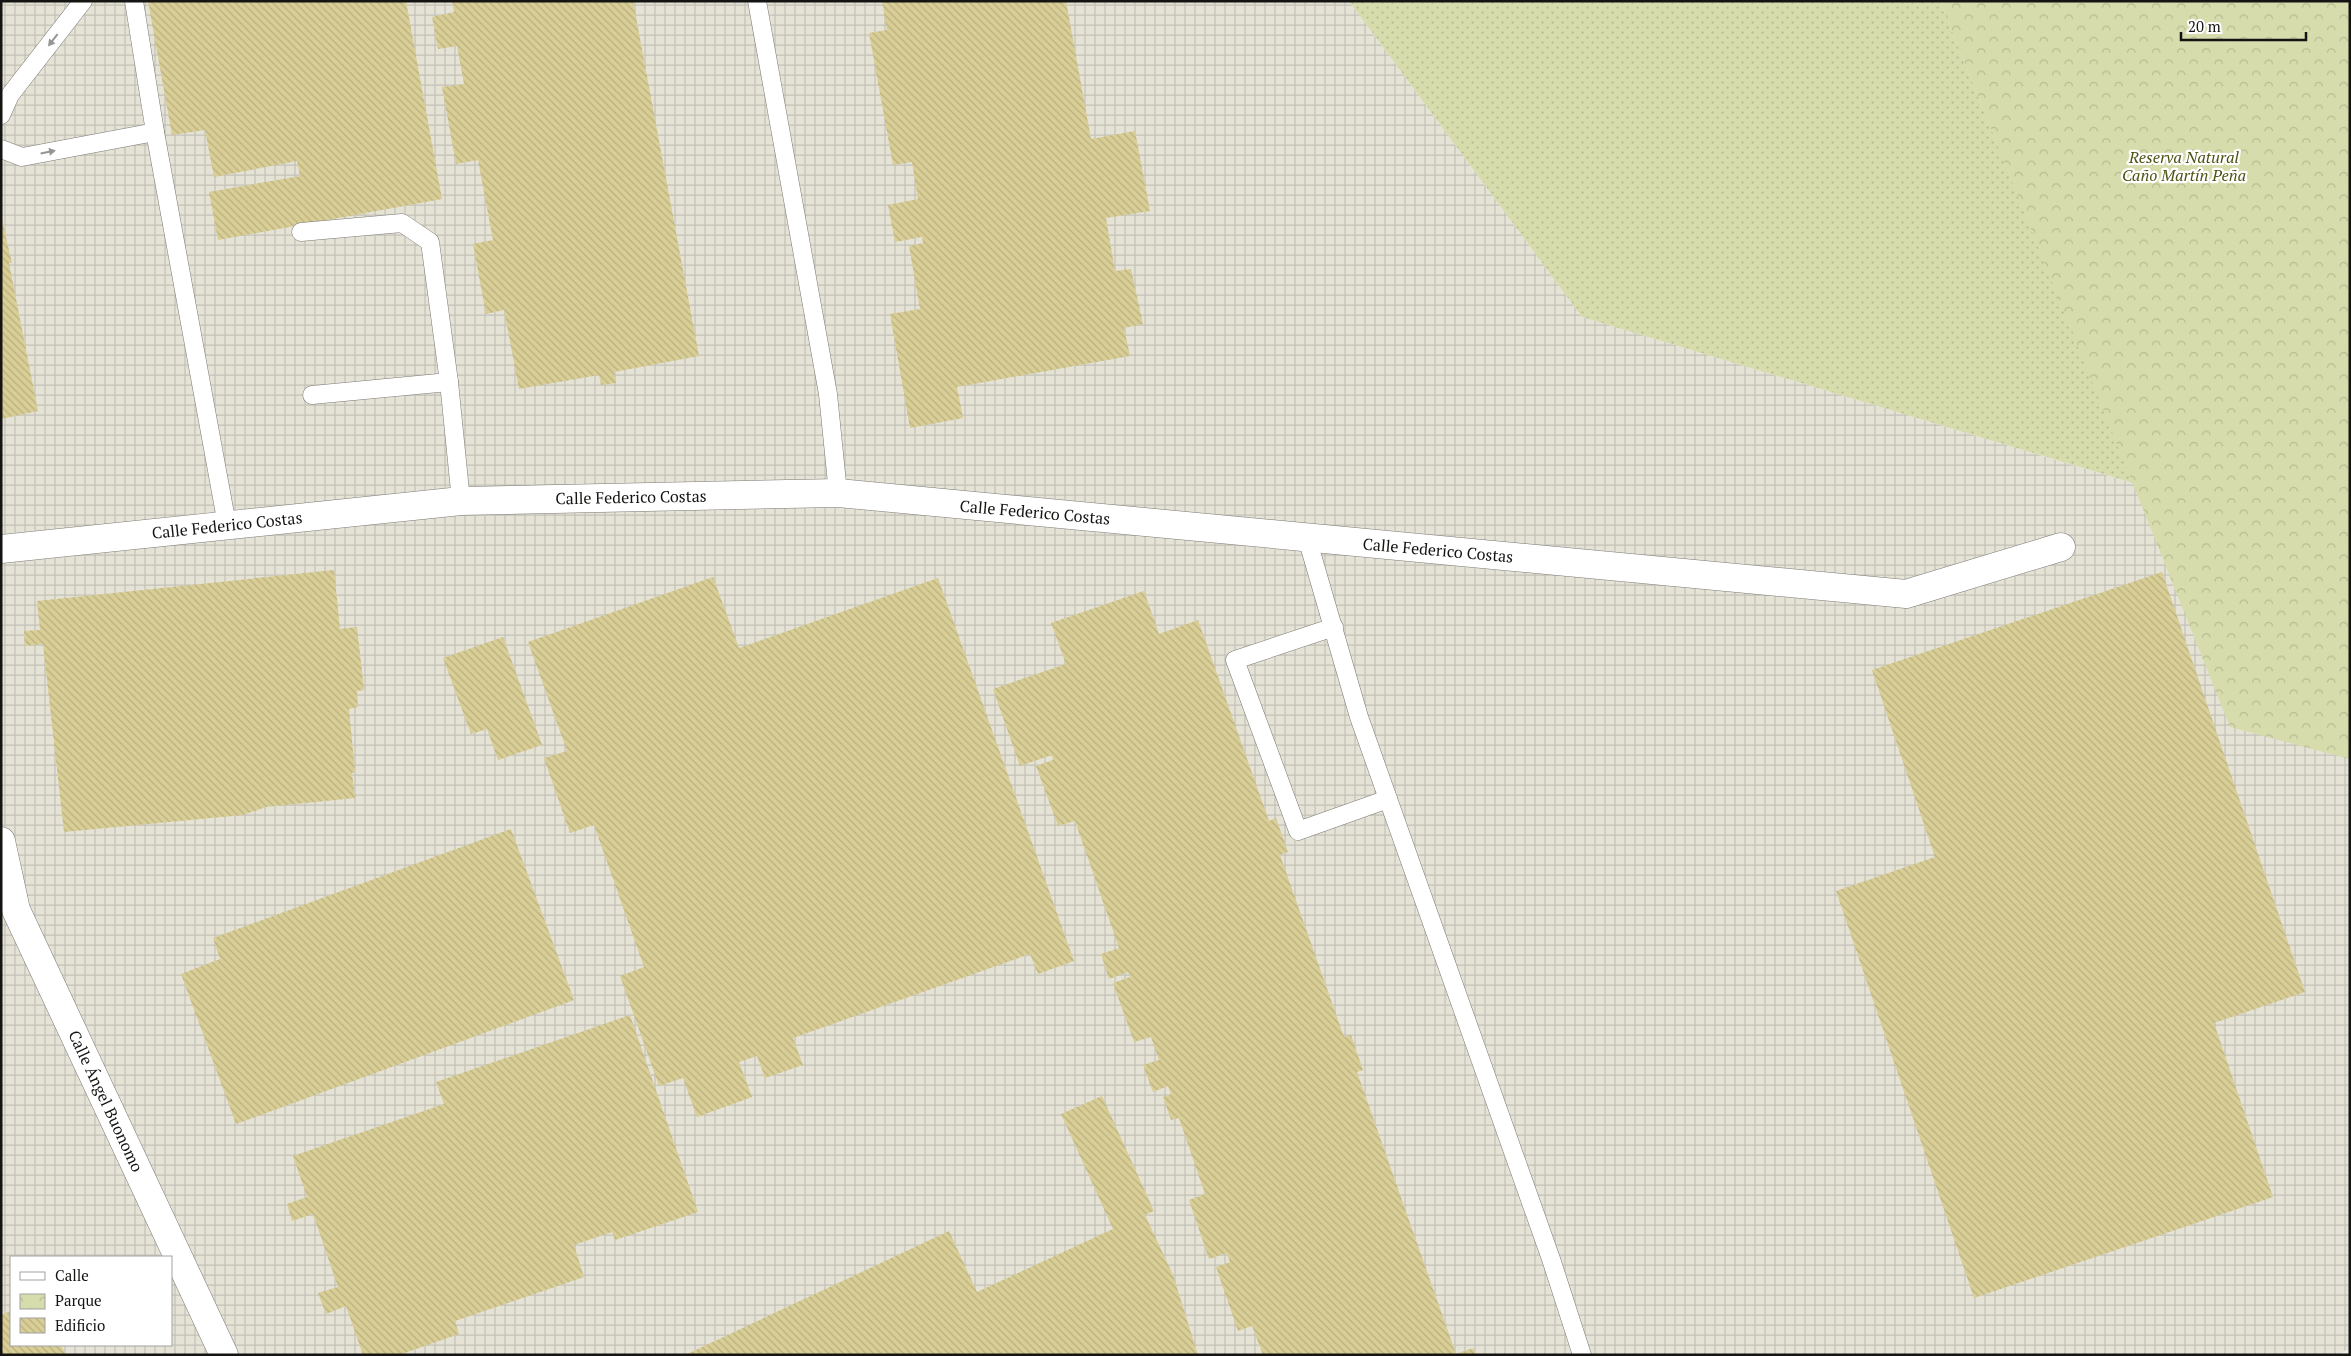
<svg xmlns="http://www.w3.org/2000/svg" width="2351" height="1356" font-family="'PT Serif',serif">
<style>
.industrial{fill:url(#industrial-grid);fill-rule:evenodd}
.grass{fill:url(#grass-dots)}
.park{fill:url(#park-crowns)}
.building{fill:url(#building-back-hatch)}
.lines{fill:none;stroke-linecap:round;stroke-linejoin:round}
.service-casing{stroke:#7b7a75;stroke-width:19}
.minor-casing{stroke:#7b7a75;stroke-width:29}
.service{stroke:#fff;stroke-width:18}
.minor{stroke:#fff;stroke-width:28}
.oneway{fill:#959594}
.labels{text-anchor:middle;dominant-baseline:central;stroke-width:4.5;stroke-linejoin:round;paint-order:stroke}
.park-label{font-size:16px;font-style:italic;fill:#4e5314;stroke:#fff}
.street-label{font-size:16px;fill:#141412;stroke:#fff}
</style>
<defs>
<pattern id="industrial-grid" width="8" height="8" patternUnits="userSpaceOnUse" patternTransform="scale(1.25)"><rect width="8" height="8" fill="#e5e3d6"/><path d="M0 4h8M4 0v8" fill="none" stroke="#c4c2b7"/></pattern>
<pattern id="grass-dots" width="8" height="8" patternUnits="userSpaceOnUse" patternTransform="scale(1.25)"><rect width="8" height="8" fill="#d6dcac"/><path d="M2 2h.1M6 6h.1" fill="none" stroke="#b7bc93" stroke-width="1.8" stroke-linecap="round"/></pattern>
<pattern id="park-crowns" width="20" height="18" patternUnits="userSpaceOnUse" patternTransform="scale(1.25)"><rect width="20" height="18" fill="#d6dcac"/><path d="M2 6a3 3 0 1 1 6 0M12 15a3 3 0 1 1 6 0" fill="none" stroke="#b7bc93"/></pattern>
<pattern id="building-back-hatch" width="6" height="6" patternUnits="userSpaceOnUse" patternTransform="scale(1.25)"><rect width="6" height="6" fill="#d9ce96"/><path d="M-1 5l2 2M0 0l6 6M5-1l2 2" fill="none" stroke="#b9b080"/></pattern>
</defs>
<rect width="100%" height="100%" fill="#eeede7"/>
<path class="industrial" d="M 1,1 L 1349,1 L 1582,317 L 2156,490 L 2350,754 L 2350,1348 L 2338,1355 L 1,1355 ZM 11,1257 L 171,1257 L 171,1345 L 11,1345 Z"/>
<path class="grass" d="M 1349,1 L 1940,1 L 2133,483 L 1582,317 Z"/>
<path class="park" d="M 1940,1 L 2350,1 L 2350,759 L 2230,727 Z"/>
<g class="building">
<path d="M 148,1 L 406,1 L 442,199 L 218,240 L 209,192 L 300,176 L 297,161 L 214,177 L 205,130 L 172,135 Z"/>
<path d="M 452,1 L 633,1 L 699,356 L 614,372 L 616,383 L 601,385 L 599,375 L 519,389 L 504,310 L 486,314 L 473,244 L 493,240 L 478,160 L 456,164 L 442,87 L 464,84 L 457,46 L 438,49 L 432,17 L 454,12 Z"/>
<path d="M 882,1 L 1066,1 L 1091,139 L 1135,131 L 1150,211 L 1106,218 L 1115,271 L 1131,269 L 1143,324 L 1124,328 L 1130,356 L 957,387 L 963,418 L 910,428 L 890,314 L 920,309 L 909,246 L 923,243 L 922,237 L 895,242 L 888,205 L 918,199 L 912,162 L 893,165 L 869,33 L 887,30 Z"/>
<path d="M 1,216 L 12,263 L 9,263 L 38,411 L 1,419 Z"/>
<path d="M 334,570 L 340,629 L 357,627 L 364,690 L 357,691 L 358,707 L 349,709 L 355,772 L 352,773 L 355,798 L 266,807 L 243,815 L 64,832 L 43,644 L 25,646 L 24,631 L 40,630 L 37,601 Z"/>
<path d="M 2162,572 L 2305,992 L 2214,1023 L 2273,1197 L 1974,1298 L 1836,891 L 1935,857 L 1872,670 Z"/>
<path d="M 713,577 L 739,648 L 938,578 L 1074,961 L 1038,974 L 1030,954 L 793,1038 L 803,1065 L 765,1078 L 757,1056 L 739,1062 L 752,1097 L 697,1117 L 683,1078 L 659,1086 L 620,976 L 644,967 L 594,825 L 570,833 L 544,758 L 567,751 L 528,642 Z"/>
<path d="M 1144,591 L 1159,634 L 1198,620 L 1269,821 L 1276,818 L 1288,852 L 1280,855 L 1344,1037 L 1351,1035 L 1363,1070 L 1357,1072 L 1456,1354 L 1473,1348 L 1476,1355 L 1263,1355 L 1252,1326 L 1238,1331 L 1216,1267 L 1230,1262 L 1227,1253 L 1209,1259 L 1189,1200 L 1205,1194 L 1179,1118 L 1171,1120 L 1163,1097 L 1171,1094 L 1168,1086 L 1153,1092 L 1143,1065 L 1159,1060 L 1151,1037 L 1134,1042 L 1113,983 L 1130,977 L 1128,972 L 1109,979 L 1101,954 L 1119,948 L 1075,821 L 1058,826 L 1036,766 L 1053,760 L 1052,755 L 1020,766 L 993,689 L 1066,664 L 1051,623 Z"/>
<path d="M 503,637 L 542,745 L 498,760 L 487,729 L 471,734 L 443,658 Z"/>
<path d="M 511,829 L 574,1000 L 236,1124 L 181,974 L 220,959 L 213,938 Z"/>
<path d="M 630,1015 L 698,1212 L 615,1240 L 612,1232 L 574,1245 L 584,1277 L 455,1321 L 459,1334 L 399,1355 L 363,1355 L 346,1306 L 326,1314 L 318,1293 L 338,1287 L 313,1214 L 292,1221 L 287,1204 L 307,1197 L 293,1156 L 444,1104 L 436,1082 Z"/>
<path d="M 1102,1096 L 1154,1211 L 1145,1215 L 1173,1275 L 1198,1355 L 685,1355 L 949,1231 L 977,1292 L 1113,1229 L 1061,1114 Z"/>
<path d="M 11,1311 L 11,1345 L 61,1345 L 66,1355 L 1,1355 L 1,1315 Z"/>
</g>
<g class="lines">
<defs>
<g id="service">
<path d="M 134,1 L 155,132 L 227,525"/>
<path d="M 757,1 L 828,394 L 838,493"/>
<path d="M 1,115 L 10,95 L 83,1"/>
<path d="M 1,149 L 22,157 L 155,132"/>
<path d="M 301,232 L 402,223 L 430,242 L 449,382 L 461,501"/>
<path d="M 312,395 L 449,382"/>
<path d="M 1307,538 L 1359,717 L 1551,1259 L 1582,1355"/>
<path d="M 1334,627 L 1235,660 L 1298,831 L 1388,799"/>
</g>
<g id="minor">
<path d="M 1,549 L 461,501 L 838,493 L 1906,594 L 2061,547"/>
<path d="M 1,841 L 16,910 L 224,1355"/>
</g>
</defs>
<use href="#service" class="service-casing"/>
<use href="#minor" class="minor-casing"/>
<use href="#service" class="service"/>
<use href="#minor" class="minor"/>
</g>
<defs><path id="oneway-solid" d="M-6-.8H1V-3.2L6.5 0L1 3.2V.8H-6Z" transform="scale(1.25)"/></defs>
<g class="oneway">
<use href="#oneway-solid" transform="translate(53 40) rotate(128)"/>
<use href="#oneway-solid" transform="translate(48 152) rotate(-11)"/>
</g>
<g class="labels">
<g class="park-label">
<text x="2184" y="157">Reserva Natural<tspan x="2184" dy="18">Caño Martín Peña</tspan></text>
</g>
<g class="street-label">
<text transform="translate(631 497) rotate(-1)">Calle Federico Costas</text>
<text transform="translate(1035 512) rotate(5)">Calle Federico Costas</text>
<text transform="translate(227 525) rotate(-6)">Calle Federico Costas</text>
<text transform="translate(1438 550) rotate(5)">Calle Federico Costas</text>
<text transform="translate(106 1101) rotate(65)">Calle Ángel Buonomo</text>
</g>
</g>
<rect width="2351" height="1356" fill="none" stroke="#141412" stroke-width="5"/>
<rect x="10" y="1256" width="162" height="90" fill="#ffffff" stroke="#a1a1a0"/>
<rect x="20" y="1272" width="25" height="8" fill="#ffffff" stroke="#a1a1a0"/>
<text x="55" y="1281" font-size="15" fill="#141412">Calle</text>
<rect x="20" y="1294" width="25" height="15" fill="url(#park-crowns)" stroke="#a1a1a0"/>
<text x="55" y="1306" font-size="15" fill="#141412">Parque</text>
<rect x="20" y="1318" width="25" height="15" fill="url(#building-back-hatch)" stroke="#a1a1a0"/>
<text x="55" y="1331" font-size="15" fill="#141412">Edificio</text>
<path d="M2181 32v8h125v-8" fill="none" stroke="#141412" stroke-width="2.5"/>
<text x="2188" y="32" font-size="15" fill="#141412" stroke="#ffffff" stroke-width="4" paint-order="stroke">20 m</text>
</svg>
